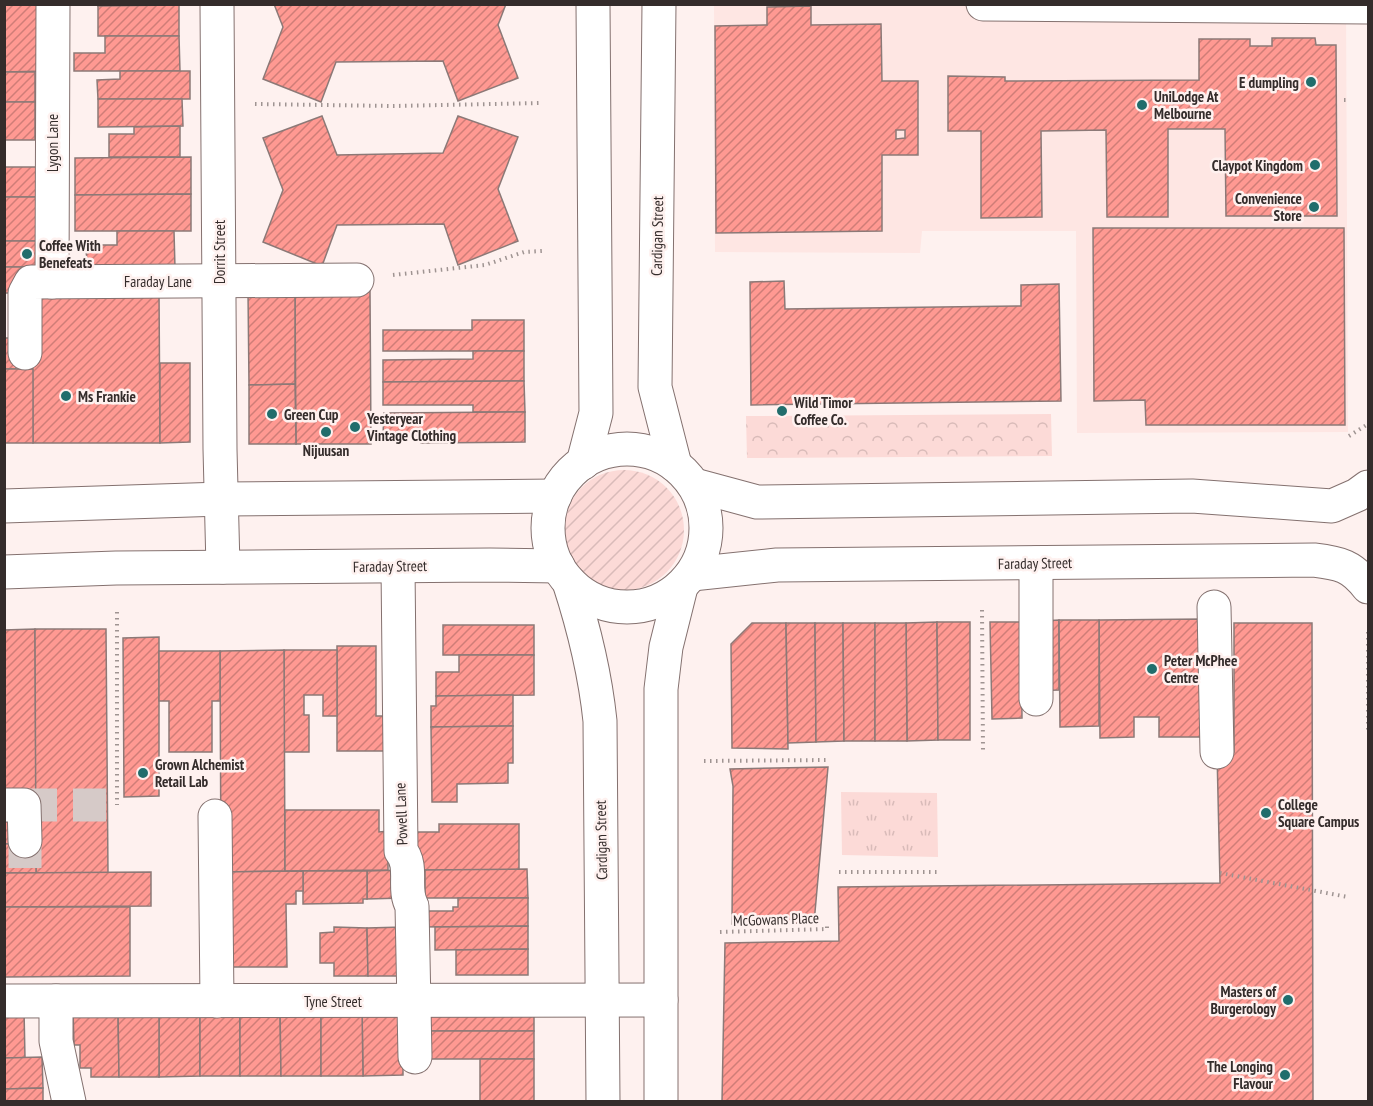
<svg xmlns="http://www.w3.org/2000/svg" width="1373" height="1106" font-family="'PT Sans Narrow',sans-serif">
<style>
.built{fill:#fee6e3}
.grass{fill:url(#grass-tufts)}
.park{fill:url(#park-crowns)}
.garden{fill:url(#garden-furrows)}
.building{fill:url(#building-hatch);stroke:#8c7977;stroke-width:1.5;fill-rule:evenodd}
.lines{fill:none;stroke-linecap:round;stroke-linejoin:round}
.minor-tunnel{stroke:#d6cac8;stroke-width:33;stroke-dasharray:33 16;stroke-linecap:butt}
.minor-casing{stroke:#84716f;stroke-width:35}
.path{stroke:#9f9492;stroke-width:4;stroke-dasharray:1.5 4.5;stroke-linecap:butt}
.minor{stroke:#fff;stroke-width:33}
.poi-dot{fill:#216d6c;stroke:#fef1ef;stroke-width:2}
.labels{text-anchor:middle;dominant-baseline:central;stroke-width:5;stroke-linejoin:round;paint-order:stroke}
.poi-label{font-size:15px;font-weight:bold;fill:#342c2b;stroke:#fef1ef;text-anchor:start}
.street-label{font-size:15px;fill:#342c2b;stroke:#fef1ef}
</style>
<defs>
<pattern id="grass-tufts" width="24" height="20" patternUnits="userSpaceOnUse" patternTransform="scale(1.5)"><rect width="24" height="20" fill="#fcdad7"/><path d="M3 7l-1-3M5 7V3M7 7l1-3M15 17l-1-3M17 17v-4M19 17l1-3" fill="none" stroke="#d9bbb9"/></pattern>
<pattern id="park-crowns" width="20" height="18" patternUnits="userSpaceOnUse" patternTransform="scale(1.5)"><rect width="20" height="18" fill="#fcdad7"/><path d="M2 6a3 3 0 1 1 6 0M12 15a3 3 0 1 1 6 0" fill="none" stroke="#d9bbb9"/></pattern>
<pattern id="garden-furrows" width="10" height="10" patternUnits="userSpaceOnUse" patternTransform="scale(1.5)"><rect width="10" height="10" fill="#fcdad7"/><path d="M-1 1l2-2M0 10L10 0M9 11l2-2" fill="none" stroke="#d9bbb9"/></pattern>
<pattern id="building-hatch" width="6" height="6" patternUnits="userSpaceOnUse" patternTransform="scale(1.5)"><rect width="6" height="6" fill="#ff9992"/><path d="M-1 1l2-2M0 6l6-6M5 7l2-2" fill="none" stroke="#cf7d77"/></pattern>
</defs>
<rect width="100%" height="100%" fill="#fef1ef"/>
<path class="built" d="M 714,5 L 1346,5 L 1348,432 L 1077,433 L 1076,231 L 922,231 L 920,253 L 715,252 Z"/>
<path class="grass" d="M 841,792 L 937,793 L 938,857 L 842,855 Z"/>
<path class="park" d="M 1051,414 L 1052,456 L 747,458 L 746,416 Z"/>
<circle class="garden" cx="624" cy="530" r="60"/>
<g class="building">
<path d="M 4,4 L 48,4 L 48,71 L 4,72 Z"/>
<path d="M 98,4 L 179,4 L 179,5 L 98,6 Z"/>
<path d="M 274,4 L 506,4 L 498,25 L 518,78 L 458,101 L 443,61 L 336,62 L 321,102 L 263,79 L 283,27 Z"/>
<path d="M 179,5 L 179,36 L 98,36 L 98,6 Z"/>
<path d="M 811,6 L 811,25 L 881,24 L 882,81 L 918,81 L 918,155 L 882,155 L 882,231 L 716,233 L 715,26 L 767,25 L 767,7 ZM 896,130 L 905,130 L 905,138 L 896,139 Z"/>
<path d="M 105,36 L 179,36 L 180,71 L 74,71 L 74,53 L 105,53 Z"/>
<path d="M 1272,38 L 1315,38 L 1316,45 L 1336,45 L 1337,216 L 1226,216 L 1225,129 L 1168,129 L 1168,217 L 1107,217 L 1106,130 L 1041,131 L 1042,217 L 981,218 L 981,131 L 948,131 L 948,76 L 1005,77 L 1005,81 L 1199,80 L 1199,39 L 1250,39 L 1250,46 L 1272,46 Z"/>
<path d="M 120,71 L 190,71 L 190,99 L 98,99 L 97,80 L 120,79 Z"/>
<rect x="4" y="72" width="31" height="30"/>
<path d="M 98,99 L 182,99 L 183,126 L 98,127 Z"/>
<rect x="4" y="102" width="31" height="38"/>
<path d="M 322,116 L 337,155 L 443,153 L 458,116 L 518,137 L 498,189 L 518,241 L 458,265 L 444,224 L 337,225 L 322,266 L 263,242 L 283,190 L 263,138 Z"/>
<path d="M 180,126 L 180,157 L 109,157 L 109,134 L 134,134 L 134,127 Z"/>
<path d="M 191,157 L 191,194 L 75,195 L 75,158 Z"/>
<rect x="4" y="167" width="45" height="30"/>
<path d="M 191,194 L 191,231 L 75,231 L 75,195 Z"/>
<rect x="4" y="197" width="45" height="44"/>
<path d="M 1093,228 L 1344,228 L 1345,425 L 1146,425 L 1145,400 L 1094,401 Z"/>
<path d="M 117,231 L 174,231 L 175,268 L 87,268 L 86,245 L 117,245 Z"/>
<rect x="4" y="241" width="45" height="26"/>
<path d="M 4,267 L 49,267 L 16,293 L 4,293 Z"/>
<path d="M 784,281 L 785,309 L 1021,306 L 1021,285 L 1059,284 L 1061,401 L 751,405 L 750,282 Z"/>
<path d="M 32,290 L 159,290 L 160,443 L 33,443 Z"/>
<path d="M 295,291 L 370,291 L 371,444 L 296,444 Z"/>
<path d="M 295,291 L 295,384 L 249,385 L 248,292 Z"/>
<path d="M 472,320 L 524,320 L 524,351 L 383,351 L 383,330 L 472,330 Z"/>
<rect x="4" y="338" width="12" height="31"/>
<path d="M 473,351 L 524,351 L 524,381 L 383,382 L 383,360 L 473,359 Z"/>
<path d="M 160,363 L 190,363 L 190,442 L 160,443 Z"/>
<rect x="4" y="369" width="29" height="74"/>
<path d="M 524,381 L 525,412 L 473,412 L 473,405 L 383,405 L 383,382 Z"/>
<path d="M 295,384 L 296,444 L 249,444 L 249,385 Z"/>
<path d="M 525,412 L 525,442 L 421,443 L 421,435 L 383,435 L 384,413 Z"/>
<path d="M 1204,619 L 1205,737 L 1159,737 L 1159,717 L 1134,717 L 1134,737 L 1100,738 L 1099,620 Z"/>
<path d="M 1059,620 L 1059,690 L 1022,691 L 1021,622 Z"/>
<path d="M 1059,620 L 1099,620 L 1099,726 L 1060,727 Z"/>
<path d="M 937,622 L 938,740 L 907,741 L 906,623 Z"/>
<path d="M 937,622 L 970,622 L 970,740 L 938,740 Z"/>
<path d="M 990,622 L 1021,622 L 1022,718 L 992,719 Z"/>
<path d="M 752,623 L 786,623 L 788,749 L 732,748 L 731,644 Z"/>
<path d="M 786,623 L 815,623 L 816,742 L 788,743 Z"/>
<path d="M 815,623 L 843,623 L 844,741 L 816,742 Z"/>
<path d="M 843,623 L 875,623 L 875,741 L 844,741 Z"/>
<path d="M 875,623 L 906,623 L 907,741 L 875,741 Z"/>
<path d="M 1234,623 L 1312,623 L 1313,1102 L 722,1102 L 725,943 L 839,941 L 838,887 L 1220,883 L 1217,752 L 1234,752 Z"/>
<rect x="443" y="625" width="91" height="30"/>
<path d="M 35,629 L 36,797 L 4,798 L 4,630 Z"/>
<path d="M 35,629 L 106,629 L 108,873 L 36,873 Z"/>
<path d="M 159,637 L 159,796 L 124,797 L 123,638 Z"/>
<path d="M 337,646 L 376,646 L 376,716 L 387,716 L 387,751 L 337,751 Z"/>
<path d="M 284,650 L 337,650 L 337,716 L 323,716 L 323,695 L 304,695 L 304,715 L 309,715 L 309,752 L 284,752 Z"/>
<path d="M 284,650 L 285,871 L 221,872 L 220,651 Z"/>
<path d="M 159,651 L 220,651 L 220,701 L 212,701 L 212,752 L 169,752 L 169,701 L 159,701 Z"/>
<path d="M 459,655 L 534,655 L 534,695 L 436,696 L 436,672 L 459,672 Z"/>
<path d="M 513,695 L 513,726 L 431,727 L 431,706 L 436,706 L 436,696 Z"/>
<path d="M 513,726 L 513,763 L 508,763 L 508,783 L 457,784 L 457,802 L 432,802 L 431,727 Z"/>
<path d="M 828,767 L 814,923 L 732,924 L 733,786 L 730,769 Z"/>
<path d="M 285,810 L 379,810 L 379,832 L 388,831 L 388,870 L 285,871 Z"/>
<path d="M 4,814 L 18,844 L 4,844 Z"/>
<path d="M 439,824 L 519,824 L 519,870 L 409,870 L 409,832 L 439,832 Z"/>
<path d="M 36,843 L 36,873 L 4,873 L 4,844 Z"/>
<path d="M 527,869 L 528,898 L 425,898 L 425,870 Z"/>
<path d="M 403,870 L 403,898 L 367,899 L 367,871 Z"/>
<path d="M 303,871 L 367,871 L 367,899 L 363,899 L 363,903 L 303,904 Z"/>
<path d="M 303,871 L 303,891 L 296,891 L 296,904 L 286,904 L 287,967 L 222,967 L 221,872 Z"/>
<path d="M 151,872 L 151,906 L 4,907 L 4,873 Z"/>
<path d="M 458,898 L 528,898 L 528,926 L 418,927 L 418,911 L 453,911 L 453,907 L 458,907 Z"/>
<path d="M 4,907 L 130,907 L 130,976 L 4,977 Z"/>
<path d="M 528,926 L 528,949 L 435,950 L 435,927 Z"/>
<path d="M 334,927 L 367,928 L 368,976 L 334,976 L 334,963 L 320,963 L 320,933 L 334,932 Z"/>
<path d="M 403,927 L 403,976 L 368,976 L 367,928 Z"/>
<path d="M 528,949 L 528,975 L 456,975 L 456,950 Z"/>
<path d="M 403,1007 L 403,1075 L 363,1076 L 362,1008 Z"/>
<rect x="422" y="1007" width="112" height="24"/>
<path d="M 200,1008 L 200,1076 L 159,1077 L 159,1009 Z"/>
<rect x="200" y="1008" width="40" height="68"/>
<path d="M 240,1008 L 280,1008 L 281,1076 L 240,1076 Z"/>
<path d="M 280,1008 L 321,1008 L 321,1076 L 281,1076 Z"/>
<path d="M 321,1008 L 362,1008 L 363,1076 L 321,1076 Z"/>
<path d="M 73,1009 L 118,1009 L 119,1077 L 91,1077 L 91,1068 L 80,1068 L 80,1045 L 74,1045 Z"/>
<path d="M 118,1009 L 159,1009 L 159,1077 L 119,1077 Z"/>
<path d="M 4,1010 L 24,1010 L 25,1058 L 4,1058 Z"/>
<rect x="422" y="1031" width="112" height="28"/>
<path d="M 42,1057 L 43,1088 L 4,1089 L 4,1058 Z"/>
<rect x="480" y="1059" width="54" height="43"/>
<path d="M 43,1088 L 43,1102 L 4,1102 L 4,1089 Z"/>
</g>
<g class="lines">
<g class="minor-tunnel">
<path d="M 24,805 L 117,805"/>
<path d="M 25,841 L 25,868"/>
</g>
<defs>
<g id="minor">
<path d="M 217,4 L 220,449 L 223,567"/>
<path d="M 659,4 L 655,387 L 675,465"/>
<path d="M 983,4 L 1368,7"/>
<path d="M 52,282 L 53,4"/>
<path d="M 25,353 L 25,293 L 31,282 L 357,280"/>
<circle cx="627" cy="528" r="79"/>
<path d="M 583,463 L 596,413 L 593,4"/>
<path d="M 694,485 L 757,502 L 1192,496 L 1332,506 L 1357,495 L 1368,487"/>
<path d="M 4,506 L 222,499 L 555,496"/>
<path d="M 1036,563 L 1036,699"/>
<path d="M 398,567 L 401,851 C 414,867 402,889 412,906 L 415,1057"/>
<path d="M 4,572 L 116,568 L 490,565 L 558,566"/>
<path d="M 692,574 L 777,565 L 1314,560 C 1340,563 1352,566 1368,587"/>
<path d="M 569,582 C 584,628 595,673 600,721 L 603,1102"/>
<path d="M 1214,607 L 1217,752"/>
<path d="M 4,805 L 24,805 L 25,841"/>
<path d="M 215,816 L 217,1001"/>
<path d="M 4,1001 L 661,1000"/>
<path d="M 56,1001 L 56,1041 L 69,1102"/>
<path d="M 661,1102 L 661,689 L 666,647 L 681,587"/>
</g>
</defs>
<use href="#minor" class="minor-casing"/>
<g class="path">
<path d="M 1344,100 L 1347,100"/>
<path d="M 255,104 L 393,106 L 540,103"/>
<path d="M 393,275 L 485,265 L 524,252 L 542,251"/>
<path d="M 1349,436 L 1368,424"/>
<path d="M 982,610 L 983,750"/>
<path d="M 117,612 L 117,805"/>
<path d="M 1368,632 L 1368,730"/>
<path d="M 704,761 L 828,760"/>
<path d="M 839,872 L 939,872"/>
<path d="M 1220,873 L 1348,897"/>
<path d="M 720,932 L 827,929 L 827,923"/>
</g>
<use href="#minor" class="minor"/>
</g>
<g class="poi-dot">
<circle cx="1311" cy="82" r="6"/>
<circle cx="1142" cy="105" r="6"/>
<circle cx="1315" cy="165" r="6"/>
<circle cx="1314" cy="207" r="6"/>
<circle cx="27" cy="254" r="6"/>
<circle cx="66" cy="396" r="6"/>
<circle cx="782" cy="411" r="6"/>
<circle cx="272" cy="414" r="6"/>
<circle cx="355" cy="427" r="6"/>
<circle cx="326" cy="432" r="6"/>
<circle cx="1152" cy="669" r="6"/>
<circle cx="143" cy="773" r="6"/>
<circle cx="1266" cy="813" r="6"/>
<circle cx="1288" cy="1000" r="6"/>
<circle cx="1285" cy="1075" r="6"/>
</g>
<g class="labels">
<g class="poi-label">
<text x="1299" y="82" text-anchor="end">E dumpling</text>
<text x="1154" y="96">UniLodge At<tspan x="1154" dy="17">Melbourne</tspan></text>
<text x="1303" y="165" text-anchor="end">Claypot Kingdom</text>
<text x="1302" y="198" text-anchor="end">Convenience<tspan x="1302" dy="17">Store</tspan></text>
<text x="39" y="245">Coffee With<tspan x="39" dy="17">Benefeats</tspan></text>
<text x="78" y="396">Ms Frankie</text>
<text x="794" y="402">Wild Timor<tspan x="794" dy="17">Coffee Co.</tspan></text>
<text x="284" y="414">Green Cup</text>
<text x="367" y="418">Yesteryear<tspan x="367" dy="17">Vintage Clothing</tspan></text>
<text x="326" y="450" text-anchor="middle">Nijuusan</text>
<text x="1164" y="660">Peter McPhee<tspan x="1164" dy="17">Centre</tspan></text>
<text x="155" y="764">Grown Alchemist<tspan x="155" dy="17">Retail Lab</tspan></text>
<text x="1278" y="804">College<tspan x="1278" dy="17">Square Campus</tspan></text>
<text x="1276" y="991" text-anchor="end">Masters of<tspan x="1276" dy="17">Burgerology</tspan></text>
<text x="1273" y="1066" text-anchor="end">The Longing<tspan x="1273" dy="17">Flavour</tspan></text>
</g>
<g class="street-label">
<text transform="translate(52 143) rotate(-90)">Lygon Lane</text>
<text transform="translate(657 236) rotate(-89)">Cardigan Street</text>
<text transform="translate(219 252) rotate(-90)">Dorrit Street</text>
<text x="158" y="281">Faraday Lane</text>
<text transform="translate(1035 563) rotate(-1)">Faraday Street</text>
<text transform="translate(390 566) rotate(-1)">Faraday Street</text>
<text transform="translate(401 814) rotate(-92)">Powell Lane</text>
<text transform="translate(601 840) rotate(-91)">Cardigan Street</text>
<text transform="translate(776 919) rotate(-2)">McGowans Place</text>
<text x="333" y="1001">Tyne Street</text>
</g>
</g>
<rect width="1373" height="1106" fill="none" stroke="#342c2b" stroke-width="12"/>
</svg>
